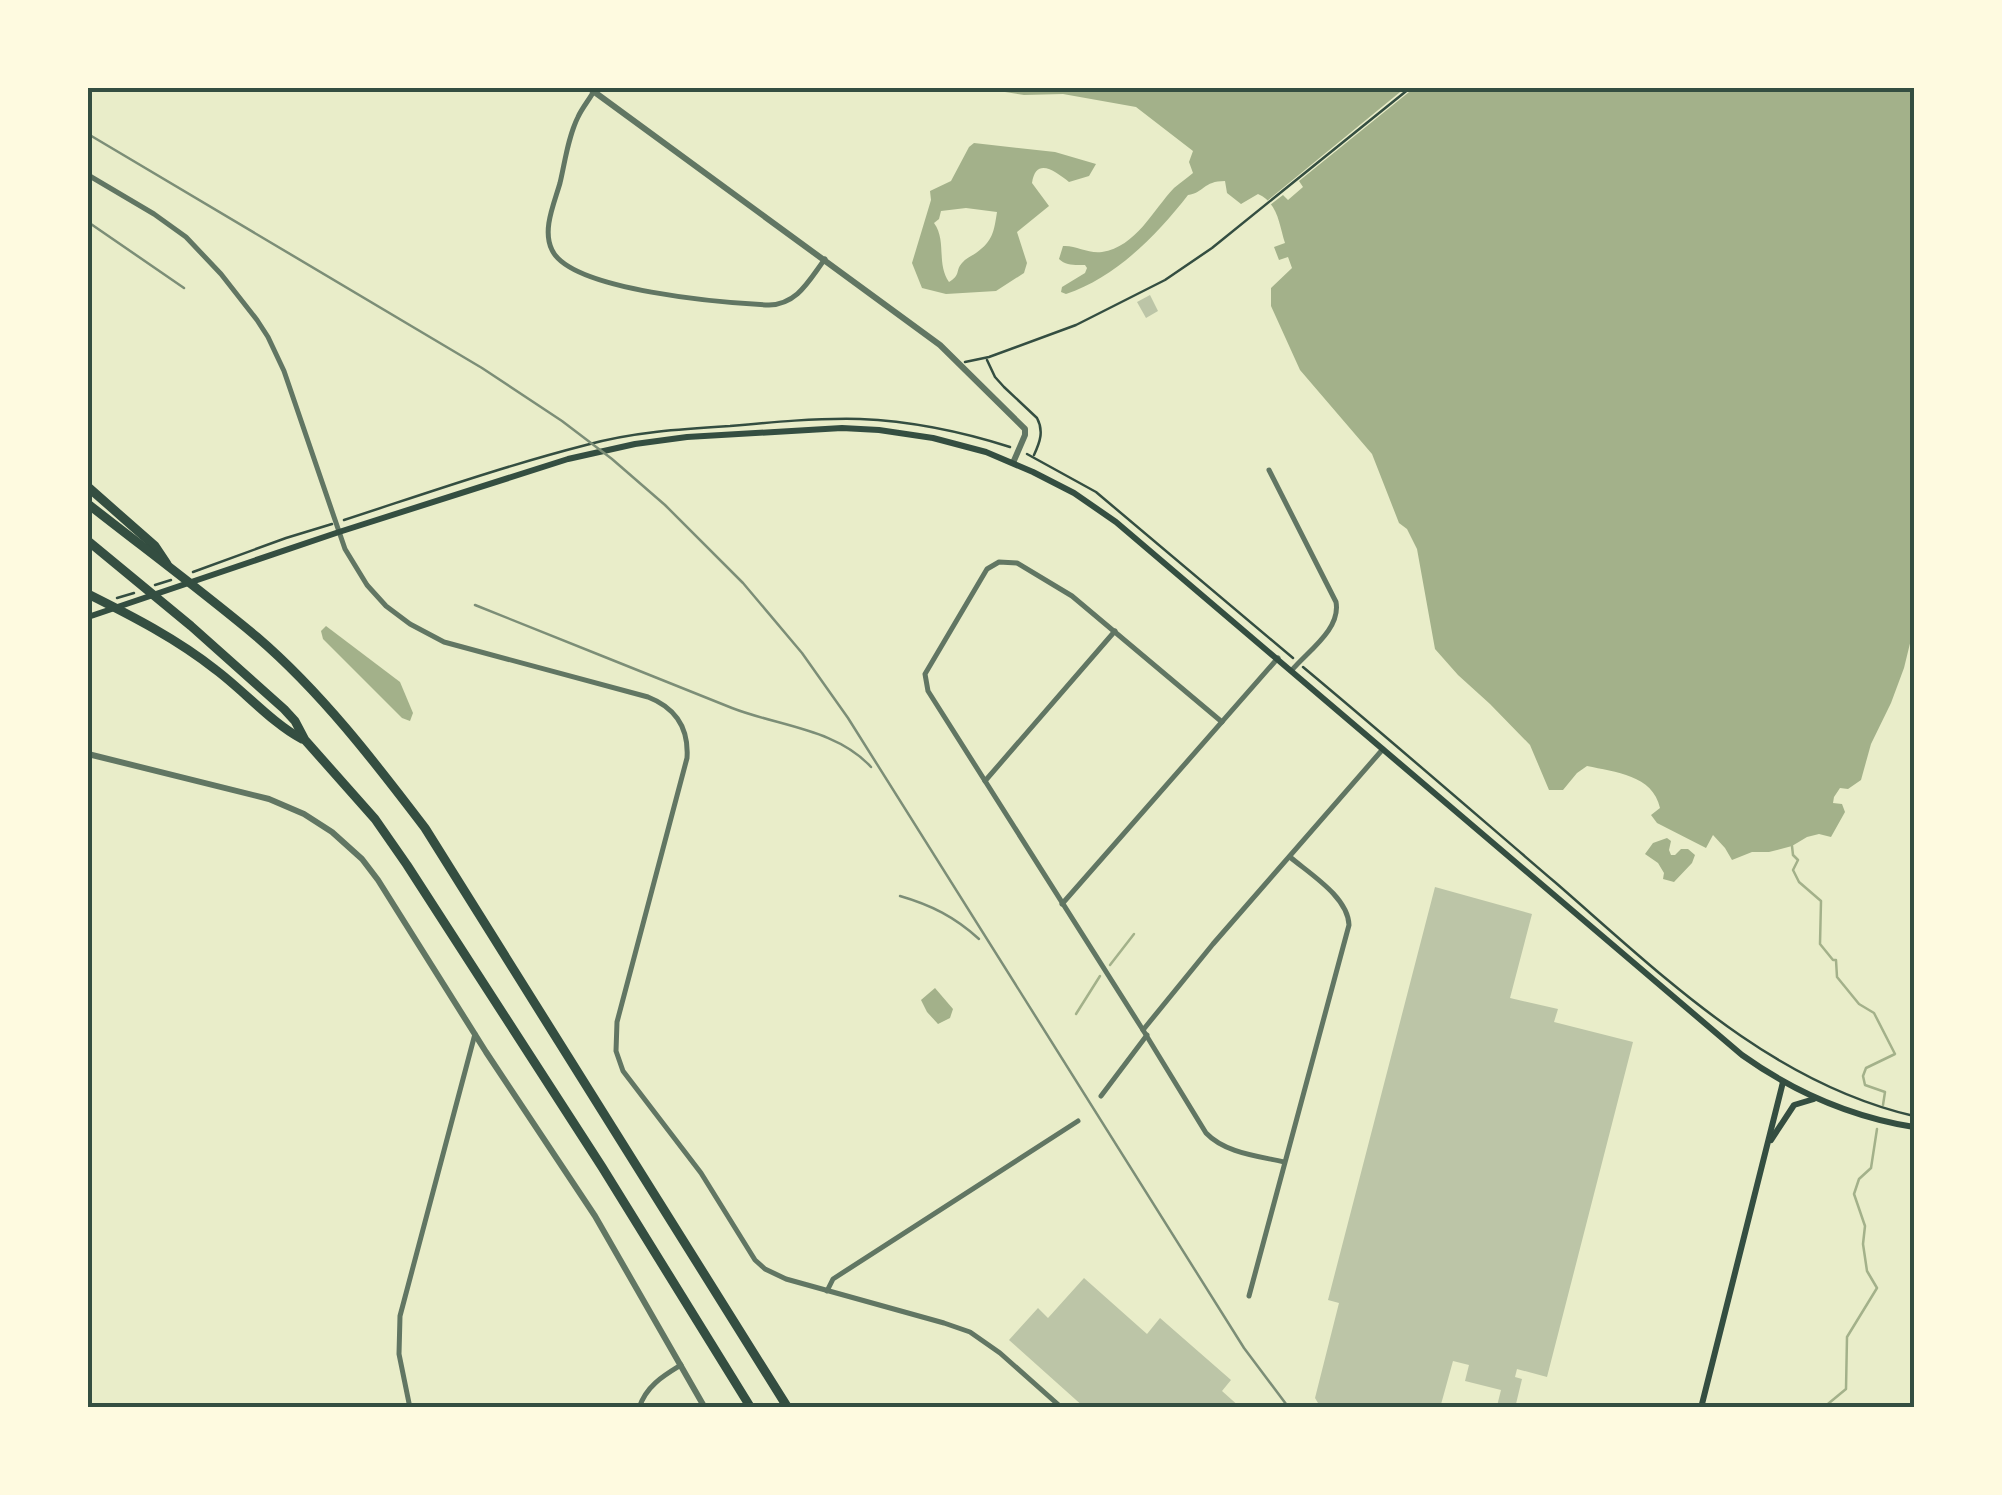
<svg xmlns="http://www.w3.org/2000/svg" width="2002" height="1495" font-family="Mulish,sans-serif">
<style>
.water{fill:#a3b18a;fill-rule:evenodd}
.pier{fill:#e9edc9}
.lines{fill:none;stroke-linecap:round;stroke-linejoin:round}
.stream{stroke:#a3b18a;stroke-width:2.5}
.building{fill:#bcc5a7}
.path{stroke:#344e41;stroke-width:2.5}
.minor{stroke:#617663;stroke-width:5}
.tertiary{stroke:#617663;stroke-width:6}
.secondary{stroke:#344e41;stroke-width:6}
.motorway{stroke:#344e41;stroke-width:9}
.rail{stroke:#7c8e77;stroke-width:2.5}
.neatline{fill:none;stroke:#344e41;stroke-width:4}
</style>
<rect width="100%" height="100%" fill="#e9edc9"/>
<g class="water">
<path d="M 979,88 L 1914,88 L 1914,627 L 1904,668 L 1891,703 L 1871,744 L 1861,780 L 1848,789 L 1840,788 L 1834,797 L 1833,803 L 1842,804 L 1845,812 L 1831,837 L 1819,834 L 1807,837 L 1792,846 L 1769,852 L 1752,852 L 1732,860 L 1725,848 L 1713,835 L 1706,848 L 1657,823 L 1651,815 L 1660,808 C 1653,775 1615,772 1587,766 L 1577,773 L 1563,790 L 1549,790 L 1530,745 L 1490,704 L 1458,675 L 1435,649 L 1417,549 L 1407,529 L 1399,523 L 1372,454 L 1300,370 L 1271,306 L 1271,288 L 1292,268 L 1288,257 L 1279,260 L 1274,247 L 1285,243 C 1279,224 1278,203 1258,194 L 1241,204 L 1227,193 L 1225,181 C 1203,181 1204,193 1188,195 C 1157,235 1115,278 1066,294 L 1061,292 L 1062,287 L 1085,273 L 1087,268 L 1085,265 C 1075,265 1066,266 1059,259 L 1063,246 C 1076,245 1088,254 1102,252 C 1136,247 1153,210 1174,188 C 1180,183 1187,178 1193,173 L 1189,162 L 1193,151 L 1136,107 L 1063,94 L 1024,95 Z"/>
<path d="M 974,143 L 1055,152 L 1096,164 L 1089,176 L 1069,182 C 1056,172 1036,156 1032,183 L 1049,206 L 1017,232 L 1027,263 L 1024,273 L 996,291 L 946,294 L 922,288 L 912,263 L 931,200 L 930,191 L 951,181 L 969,147 ZM 966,208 L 997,212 C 994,231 993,241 976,253 C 972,256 966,258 962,263 C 955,271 961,275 949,282 C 936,263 947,241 934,223 L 939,219 L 941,211 Z"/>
<path d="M 326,626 L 400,682 L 413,713 L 410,721 L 402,718 L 323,639 L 321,631 Z"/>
<path d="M 1667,838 L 1671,841 L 1669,850 L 1671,855 L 1675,855 L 1681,849 L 1688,849 L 1695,855 L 1692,863 L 1674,882 L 1663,879 L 1664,873 L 1658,863 L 1645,854 L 1653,843 Z"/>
<path d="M 935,988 L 953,1009 L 950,1018 L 938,1024 L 927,1012 L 921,1000 Z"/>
</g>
<path class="pier" d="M 1405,88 L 1414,88 L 1299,181 L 1303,187 L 1288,200 L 1283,195 L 1270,205 L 1267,201 Z"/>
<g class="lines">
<g class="stream">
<path d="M 1792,846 L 1793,855 L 1798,860 L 1793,870 L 1799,882 L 1821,901 L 1820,944 L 1833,960 L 1836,960 L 1837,977 L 1859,1004 L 1874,1013 L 1895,1054 L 1866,1068 L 1863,1076 L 1865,1085 L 1885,1092 L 1883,1105"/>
<path d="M 1110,965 L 1134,934"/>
<path d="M 1076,1014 L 1100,976"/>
<path d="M 1823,1408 L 1846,1389 L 1847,1337 L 1877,1288 L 1867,1271 L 1863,1244 L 1865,1226 L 1854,1194 L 1859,1179 L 1871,1168 L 1877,1129"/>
</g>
</g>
<g class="building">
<path d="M 1150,295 L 1158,311 L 1146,318 L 1137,302 Z"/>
<path d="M 1435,887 L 1532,914 L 1510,998 L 1558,1009 L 1554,1022 L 1633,1042 L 1547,1377 L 1517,1369 L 1515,1377 L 1522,1379 L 1515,1408 L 1504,1408 L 1497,1406 L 1501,1390 L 1465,1381 L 1469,1365 L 1453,1361 L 1440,1408 L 1326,1408 L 1318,1403 L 1315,1398 L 1339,1303 L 1328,1300 Z"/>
<path d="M 1084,1278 L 1147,1334 L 1160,1318 L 1231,1380 L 1222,1391 L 1241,1408 L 1085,1408 L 1009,1340 L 1038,1308 L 1048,1318 Z"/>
</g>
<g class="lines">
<g class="path">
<path d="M 987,360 L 995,377 L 1004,387 L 1037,418 C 1044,431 1040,442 1034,455"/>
<path d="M 965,362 L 989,357 L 1076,325 L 1165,280 L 1212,248 L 1410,88"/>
<path d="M 1027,454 L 1096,492 L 1293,658"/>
<path d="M 344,520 C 424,494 504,466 586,445 C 633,432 681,429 730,426 C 773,422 816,418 860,419 C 909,421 963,432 1010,447"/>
<path d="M 193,572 L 286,538 L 332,524"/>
<path d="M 155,585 L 171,580"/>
<path d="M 117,598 L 134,593"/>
<path d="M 1303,667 C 1388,738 1472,811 1556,883 C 1664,977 1771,1083 1914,1116"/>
</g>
<g class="minor">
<path d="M 594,91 C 589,100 582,108 578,117 C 568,137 565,162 560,183 C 554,204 542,230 552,250 C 571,291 726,303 769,305 C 798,304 809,280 825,259"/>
<path d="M 88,175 L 154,214 L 186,237 L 221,274 L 257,320 L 268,337 L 284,371 L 345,549 L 367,585 L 386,606 L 410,624 L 444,642 L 648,697 C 676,708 689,728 687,758 L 617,1022 L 616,1051 L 623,1071 L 701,1173 L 755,1260 L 765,1269 L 786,1279 L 944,1323 L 970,1332 L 1000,1353 L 1062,1408"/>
<path d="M 1269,470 L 1336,602 C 1341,629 1308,651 1292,670"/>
<path d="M 1222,722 L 1072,596 L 1017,563 L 999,562 L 987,569 L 925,674 L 928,691 L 1143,1030 L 1206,1133 C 1225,1153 1258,1156 1284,1162"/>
<path d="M 985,781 L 1115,631"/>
<path d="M 1062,904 L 1278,658"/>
<path d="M 1143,1030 L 1213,944 L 1383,749"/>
<path d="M 1101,1096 L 1147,1035"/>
<path d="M 827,1291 L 833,1279 L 1078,1121"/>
<path d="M 1249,1296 L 1349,925 C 1348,897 1310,874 1290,857"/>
<path d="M 410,1408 L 399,1354 L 400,1316 L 475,1034"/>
<path d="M 639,1408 C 646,1386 663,1376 681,1365"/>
</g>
<g class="tertiary">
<path d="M 589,88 L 940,345 L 1025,429 L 1025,435 L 1013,463"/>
<path d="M 88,754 L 269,799 L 304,814 L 332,832 L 362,859 L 378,880 L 486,1052 L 595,1216 L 705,1408"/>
</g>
<g class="secondary">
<path d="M 88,617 L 339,532 L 568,459 L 635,444 L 687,437 L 842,428 L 879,430 L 933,438 L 986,452 L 1033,472 L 1074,493 L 1116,522 L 1742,1055 C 1794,1092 1852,1117 1914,1127"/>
<path d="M 1771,1140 L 1794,1105 L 1814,1099"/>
<path d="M 1701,1408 L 1783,1082"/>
</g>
<g class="motorway">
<path d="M 88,487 L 155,546 L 167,564"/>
<path d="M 88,504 C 144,548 202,591 257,637 C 321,692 374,761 425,828 L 788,1408"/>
<path d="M 88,541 L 191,626 L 284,709 L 295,721 L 305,740 L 375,819 L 407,865 L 602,1167 L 751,1408"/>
<path d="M 88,594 C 132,616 177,639 216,670 C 244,691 273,724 302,739"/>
</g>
<g class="rail">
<path d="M 88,134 L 482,368 L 562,421 L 612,459 L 665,505 L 743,583 L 802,653 L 848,718 L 1244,1348 L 1289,1408"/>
<path d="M 88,222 L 184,288"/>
<path d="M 475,605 C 561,639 646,674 732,708 C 778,726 837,729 871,767"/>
<path d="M 900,896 C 931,905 955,917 979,939"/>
</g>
</g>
<rect width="2002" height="1495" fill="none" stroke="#fefae0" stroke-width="180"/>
<rect x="90" y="90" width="1822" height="1315" class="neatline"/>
</svg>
